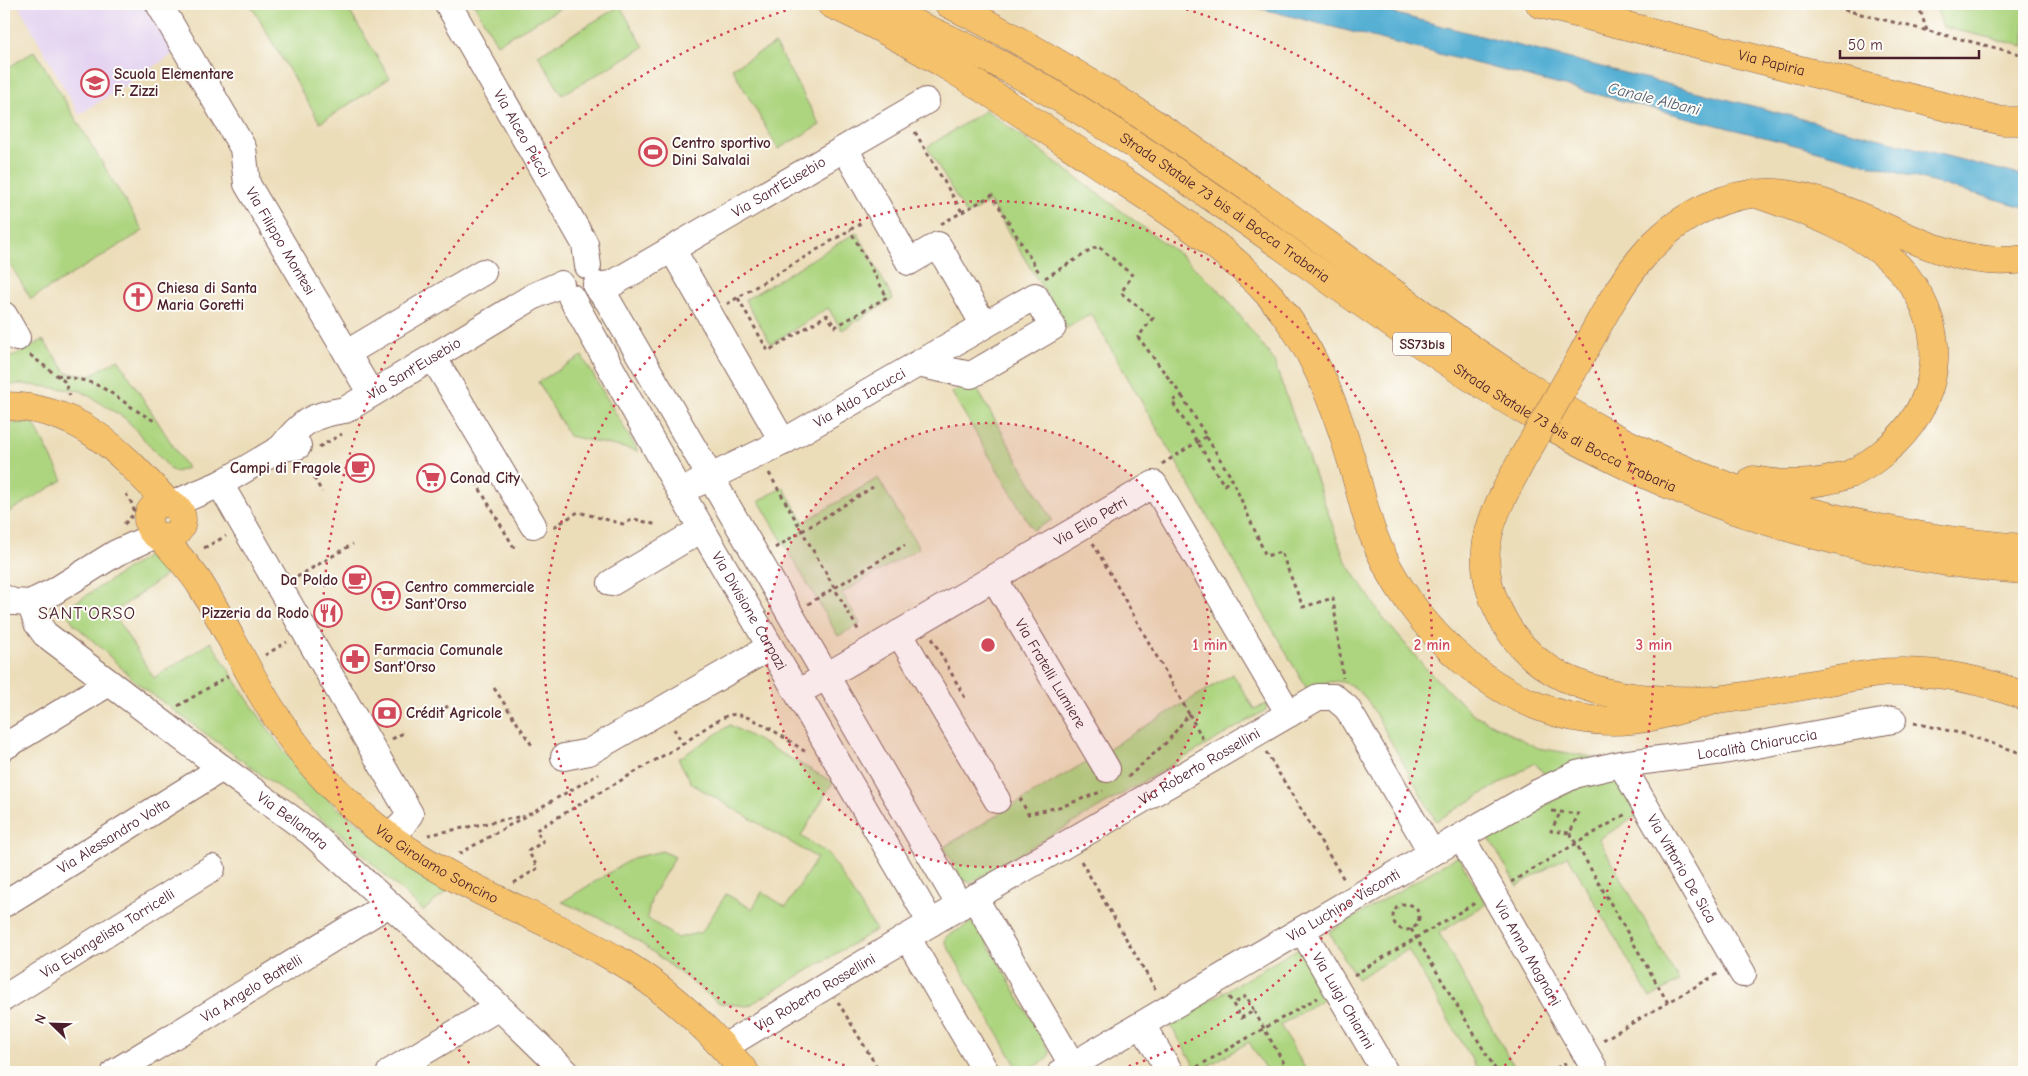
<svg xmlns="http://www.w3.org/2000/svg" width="2028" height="1076" font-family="'Comic Neue',sans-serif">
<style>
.built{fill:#e4d3f1}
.green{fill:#add580;stroke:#7c7a56}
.water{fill:#57b0d4;stroke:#506880}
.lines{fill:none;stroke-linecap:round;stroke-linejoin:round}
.minor-casing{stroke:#83625d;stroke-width:28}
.major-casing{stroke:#83625d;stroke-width:29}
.highway-casing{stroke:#83625d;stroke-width:29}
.path{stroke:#83625d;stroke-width:3;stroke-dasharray:4 4;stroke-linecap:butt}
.minor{stroke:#fff;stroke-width:26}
.major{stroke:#f5c16b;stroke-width:28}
.highway{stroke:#f5c16b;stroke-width:28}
.major-bridge-casing{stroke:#83625d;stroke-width:29;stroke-linecap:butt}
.major-bridge{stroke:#f5c16b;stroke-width:28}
.ring{fill:none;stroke:#d1495b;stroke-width:2.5;stroke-dasharray:2.5 5}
.labels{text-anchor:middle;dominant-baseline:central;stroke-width:4;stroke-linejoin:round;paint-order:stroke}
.shield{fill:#fdfcf7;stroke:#806168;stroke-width:1}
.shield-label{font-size:14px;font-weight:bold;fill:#4a1f2b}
.street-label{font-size:15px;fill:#4a1f2b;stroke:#fdfcf7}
.poi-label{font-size:15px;font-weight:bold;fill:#4a1f2b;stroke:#fdfcf7;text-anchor:start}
.water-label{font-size:16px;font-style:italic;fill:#4f596f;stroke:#fdfcf7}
.quarter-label{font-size:18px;letter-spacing:1px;fill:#4a1f2b;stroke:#fdfcf7}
.centre{fill:#d1495b;stroke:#fdfcf7;stroke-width:2.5}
.ring-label{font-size:15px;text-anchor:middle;font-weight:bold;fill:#d1495b;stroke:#fdfcf7;stroke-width:4;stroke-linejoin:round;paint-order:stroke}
</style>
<rect width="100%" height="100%" fill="#fdfcf7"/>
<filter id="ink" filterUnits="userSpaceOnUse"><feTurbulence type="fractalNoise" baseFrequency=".02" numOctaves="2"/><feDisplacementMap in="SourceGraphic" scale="10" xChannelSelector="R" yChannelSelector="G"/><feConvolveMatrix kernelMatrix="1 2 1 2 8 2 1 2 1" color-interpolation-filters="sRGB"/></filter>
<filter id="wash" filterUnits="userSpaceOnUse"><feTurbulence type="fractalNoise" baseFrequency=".0096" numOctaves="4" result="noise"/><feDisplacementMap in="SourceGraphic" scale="20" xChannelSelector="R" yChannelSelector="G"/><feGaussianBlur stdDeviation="1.12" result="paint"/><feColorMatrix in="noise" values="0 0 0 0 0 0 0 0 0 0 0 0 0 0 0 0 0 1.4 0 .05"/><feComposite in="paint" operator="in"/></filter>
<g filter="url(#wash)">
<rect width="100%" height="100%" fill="#ecddb9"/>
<path class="built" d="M 18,4 L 151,4 L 178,51 L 79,115 Z"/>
<g class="green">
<path d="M 250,4 L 365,4 L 350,12 L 390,78 L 320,123 Z"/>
<path d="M 474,4 L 568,4 L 497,44 Z"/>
<path d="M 1935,4 L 2024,4 L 2024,46 L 1943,27 Z"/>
<path d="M 620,6 L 644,47 L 562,95 L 538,55 Z"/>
<path d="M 775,44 L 820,125 L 778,149 L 732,68 Z"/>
<path d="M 35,51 L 143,231 L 31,299 L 4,254 L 4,70 Z"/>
<path d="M 986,110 L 1183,257 L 1224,295 L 1273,359 L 1345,560 L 1384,619 L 1429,672 L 1473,714 L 1538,748 L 1599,758 L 1545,775 L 1535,763 L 1436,821 L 1368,701 C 1349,677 1333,677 1308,691 L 1091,314 L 1067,328 L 990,202 L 967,215 L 927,147 Z"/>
<path d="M 857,232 L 893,299 L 842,330 L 828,308 L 771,344 L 745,300 Z"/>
<path d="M 43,340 L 67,373 L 91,375 L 118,359 L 187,468 L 176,472 L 171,470 L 126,419 L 81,391 L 21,384 L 4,385 L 4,361 Z"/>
<path d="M 582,356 L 638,451 L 569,436 L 538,382 Z"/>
<path d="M 972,380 L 1052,520 L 1033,530 L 952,393 Z"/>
<path d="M 33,422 L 63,480 L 7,513 L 4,512 L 4,424 Z"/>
<path d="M 878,478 L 919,548 L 842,593 L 860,624 L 838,636 L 759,501 L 783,487 L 804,522 Z"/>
<path d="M 154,552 L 167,574 L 113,613 L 154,678 L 211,642 L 246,697 L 283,750 L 335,806 L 450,889 L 423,911 L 338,831 L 138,684 L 100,647 L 74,624 L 68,615 L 73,604 Z"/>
<path d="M 1233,674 L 1254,709 L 1267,704 L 1266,710 L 970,883 L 962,879 L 944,847 Z"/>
<path d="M 730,725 L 833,782 L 801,836 L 829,855 L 876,930 L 748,1006 L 719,1003 L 641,943 L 602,919 L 562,902 L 633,858 L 662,851 L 675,857 L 652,896 L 647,918 L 677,938 L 702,932 L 726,894 L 752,909 L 762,892 L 786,907 L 817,858 L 692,784 L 678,759 Z"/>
<path d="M 1624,774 L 1645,811 L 1599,839 L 1679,981 L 1650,998 L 1568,856 L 1517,886 L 1489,838 L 1586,782 Z"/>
<path d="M 1458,856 L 1486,904 L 1439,933 L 1517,1072 L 1479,1072 L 1408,950 L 1357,979 L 1329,932 Z"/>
<path d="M 972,922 L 977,925 L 1050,1052 L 1048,1059 L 1025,1072 L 1017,1067 L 945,942 L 946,937 Z"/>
<path d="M 1299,948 L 1328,996 L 1280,1025 L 1307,1072 L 1267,1072 L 1249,1042 L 1198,1072 L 1170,1024 Z"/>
</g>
<path class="water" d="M 1243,4 L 1357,4 L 2024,176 L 2024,207 L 1807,148 Z"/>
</g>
<g filter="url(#ink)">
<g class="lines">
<defs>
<g id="minor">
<path id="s1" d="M 159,4 L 243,148 L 247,184 L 371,394"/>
<path id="s2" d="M 448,4 L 585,244 L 588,266"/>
<path d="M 845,149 L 909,262 L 938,245 L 984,325"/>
<path d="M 672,249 L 783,442"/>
<path d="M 596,286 L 608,301 L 960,906"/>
<path id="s3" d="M 596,286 L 612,284 L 926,101"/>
<path id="s4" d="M 571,297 L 681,493 L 931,923"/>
<path d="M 4,315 L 17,338"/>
<path d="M 347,353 L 483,272"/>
<path d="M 433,357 L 533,525"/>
<path id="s5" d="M 281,448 C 302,421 312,415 345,410 L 534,296 L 561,284"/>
<path d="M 220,484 L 410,814 L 403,824 L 389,837"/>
<path id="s6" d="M 696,484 L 783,442 L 1035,296 L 1053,327 L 971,375 L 917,364"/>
<path d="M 173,504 L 220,484 L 281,448 L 298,446"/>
<path id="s7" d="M 994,578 L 1107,769"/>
<path d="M 611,583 L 702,529"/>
<path d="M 4,598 L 13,602 L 30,603 L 53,592 L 116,553 L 156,535"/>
<path id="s8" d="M 30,603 L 37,623 L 45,634 L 222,768 L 310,832 L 454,963 L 566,1072"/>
<path d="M 899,633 L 997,800"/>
<path id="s9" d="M 811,685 L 1154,484 L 1289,714"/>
<path d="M 4,747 L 109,683"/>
<path d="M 564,757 L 589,752 L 770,647"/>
<path id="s10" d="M 1621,764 L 1743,974"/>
<path id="s11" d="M 1461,837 L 1594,1068"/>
<path d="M 974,897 L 1073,1066"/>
<path id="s12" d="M 4,904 L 222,768"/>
<path id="s13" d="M 1302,930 L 1385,1072"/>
<path d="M 907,937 L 986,1072"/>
<path id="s14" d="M 4,998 L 212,868"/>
<path d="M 1142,1025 L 1170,1072"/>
<path id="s15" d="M 724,1047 L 931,923 L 1318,697 L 1334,697 L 1347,708 L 1432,853"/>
<path id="s16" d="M 115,1072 L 389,904"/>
<path d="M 390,1072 L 499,1007"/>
<path id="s17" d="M 1061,1072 L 1420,860 L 1537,793 L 1577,774 L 1621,764 L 1723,751 L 1893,720"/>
</g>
<g id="major">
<path id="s18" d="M 1540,4 L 2002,121 L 2024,121"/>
<path d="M 1573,371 C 1594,334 1613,293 1640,260 C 1676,215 1734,184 1793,195 C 1824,201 1853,213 1882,226 C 1926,246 1975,267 2024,259"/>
<path d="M 4,406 C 81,407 119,451 168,503"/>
<path d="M 1523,458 C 1491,517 1467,557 1505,623 C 1540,684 1610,699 1675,700 C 1689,700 1703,701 1717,700 C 1756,695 1796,687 1836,680 C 1856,677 1875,672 1895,672 C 1940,671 1983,680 2024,696"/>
<circle cx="165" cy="520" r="17"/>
<path id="s19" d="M 161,537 C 174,552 189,567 200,584 C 227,627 248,675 277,718 C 304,759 337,795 375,826 C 448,885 540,914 621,962 C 669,991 709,1029 745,1072"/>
</g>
<g id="highway">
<path d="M 831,4 C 924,46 1008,104 1093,161 C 1154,202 1222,242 1272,298 C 1311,344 1333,398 1350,456 C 1358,481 1363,507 1372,532 C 1408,629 1505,721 1613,721 C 1648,721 1682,709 1715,700"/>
<path id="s20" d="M 868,4 C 907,20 945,36 982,55 C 1061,95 1137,145 1210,196 C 1345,288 1474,392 1621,463 C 1746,524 1886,560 2024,570"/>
<path d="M 949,4 C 1082,70 1206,156 1327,244 C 1418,311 1507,379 1607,433 C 1730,499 1885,538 2024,548"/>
<path d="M 1753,480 C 1786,486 1818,486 1850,474 C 1863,468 1875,460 1885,451 C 1941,405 1951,333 1906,276 C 1873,233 1804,210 1754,193"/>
</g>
</defs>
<use href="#minor" class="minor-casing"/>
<use href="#major" class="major-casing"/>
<use href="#highway" class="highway-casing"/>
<g class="path">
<path d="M 1821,4 L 2024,55"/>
<path d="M 1918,4 L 1927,31"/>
<path d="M 915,132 L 962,212"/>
<path d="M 941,224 L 992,195 L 1040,274"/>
<path d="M 1045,278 L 1098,246 L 1132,275 L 1121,293 L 1153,318 L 1138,337 L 1182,396 L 1172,401 L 1224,485 L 1232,479 L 1266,556 L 1281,552 L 1303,607 L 1333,598 L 1343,678"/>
<path d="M 738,298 L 768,351 L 827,315 L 835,327 L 887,297 L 850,230"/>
<path d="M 727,304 L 863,222"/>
<path d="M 30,355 L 64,381 L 70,396"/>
<path d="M 57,375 C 72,378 87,380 101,387 C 121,398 137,413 157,422"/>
<path d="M 1182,396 L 1232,479"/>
<path d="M 319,447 L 342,434"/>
<path d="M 306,464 L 322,492"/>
<path d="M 1162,464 L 1207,436"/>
<path d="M 769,473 L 860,633"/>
<path d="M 470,481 L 474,479 L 516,551"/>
<path d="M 124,524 C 138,512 135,508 126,494"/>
<path d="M 554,527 L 578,512 L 623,524 L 634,519 L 657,525"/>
<path d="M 1093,543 L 1189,714 L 1168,741 L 1128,777"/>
<path d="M 204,548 L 226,536"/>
<path d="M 775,548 L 873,487"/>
<path d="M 297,577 L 353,544"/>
<path d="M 808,604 L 905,545"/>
<path d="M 932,638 L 965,698"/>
<path d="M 265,655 L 287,642"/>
<path d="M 494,688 L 533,747"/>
<path d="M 178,706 L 228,676"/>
<path d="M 445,708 L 448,706"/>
<path d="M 1189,714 L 1203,739"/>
<path d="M 1914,723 L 1964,734 L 2024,754"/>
<path d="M 392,739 L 405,732"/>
<path d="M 683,744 C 694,736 718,718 730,715 C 748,710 790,742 806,752"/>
<path d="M 1266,752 L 1345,881"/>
<path d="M 1020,798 L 1028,814 L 1063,806 L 1103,791"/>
<path d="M 1552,811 L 1578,814 L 1570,833 L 1551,831 L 1560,813"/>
<path d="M 1570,833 L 1668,1003"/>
<path d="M 428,835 L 523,816"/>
<path d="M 459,854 L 599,774"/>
<path d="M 1081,861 L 1157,992"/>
<path d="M 1511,882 L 1626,814"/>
<path d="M 514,883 L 538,868 L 528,851 L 543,842 L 536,830 L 683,744 L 674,729"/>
<circle cx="1406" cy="917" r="13"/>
<path d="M 1411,929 L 1497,1072"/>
<path d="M 1354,975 L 1475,903"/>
<path d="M 1229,997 L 1241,1018 L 1254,1011 L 1246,996 L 1233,1004"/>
<path d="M 838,1002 L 880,1072"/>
<path d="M 1254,1011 L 1289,1072"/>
<path d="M 1603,1040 L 1719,973"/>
<path d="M 1190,1071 L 1317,998"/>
<path d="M 1549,1072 L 1566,1063"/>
</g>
<use href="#minor" class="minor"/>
<use href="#major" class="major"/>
<use href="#highway" class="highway"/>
<defs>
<path id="major-bridge" d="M 1523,458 L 1573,371"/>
</defs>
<use href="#major-bridge" class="major-bridge-casing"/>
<use href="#major-bridge" class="major-bridge"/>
</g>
</g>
<circle cx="988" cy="645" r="222" fill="#d1495b" fill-opacity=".12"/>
<g class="ring">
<circle cx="988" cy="645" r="222"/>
<path d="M866 1072A444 444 0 1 1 1110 1072"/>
<path d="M474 1069A666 666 0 0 1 804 5M1172 5A666 666 0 0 1 1502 1069"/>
</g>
<defs>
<symbol id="school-ring" viewBox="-11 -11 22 22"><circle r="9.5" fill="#fdfcf7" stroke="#d1495b" stroke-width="1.5"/><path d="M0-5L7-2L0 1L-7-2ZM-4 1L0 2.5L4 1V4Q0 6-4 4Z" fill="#d1495b"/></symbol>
<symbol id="stadium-ring" viewBox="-11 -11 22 22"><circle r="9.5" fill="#fdfcf7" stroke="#d1495b" stroke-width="1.5"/><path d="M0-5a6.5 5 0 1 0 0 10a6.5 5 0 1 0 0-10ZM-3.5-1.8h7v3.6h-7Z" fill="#d1495b"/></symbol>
<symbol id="church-ring" viewBox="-11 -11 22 22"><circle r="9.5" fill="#fdfcf7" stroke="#d1495b" stroke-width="1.5"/><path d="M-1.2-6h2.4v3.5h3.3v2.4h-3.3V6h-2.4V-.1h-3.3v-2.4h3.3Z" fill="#d1495b"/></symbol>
<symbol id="cafe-ring" viewBox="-11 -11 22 22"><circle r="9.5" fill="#fdfcf7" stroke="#d1495b" stroke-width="1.5"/><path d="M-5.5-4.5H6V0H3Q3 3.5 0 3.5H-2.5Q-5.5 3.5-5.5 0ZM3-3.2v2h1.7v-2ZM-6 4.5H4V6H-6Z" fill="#d1495b"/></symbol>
<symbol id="supermarket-ring" viewBox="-11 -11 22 22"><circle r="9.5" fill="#fdfcf7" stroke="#d1495b" stroke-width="1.5"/><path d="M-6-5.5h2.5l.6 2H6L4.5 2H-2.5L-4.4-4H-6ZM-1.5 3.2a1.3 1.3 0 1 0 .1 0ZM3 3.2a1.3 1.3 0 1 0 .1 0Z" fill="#d1495b"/></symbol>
<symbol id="restaurant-ring" viewBox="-11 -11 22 22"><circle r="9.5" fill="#fdfcf7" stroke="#d1495b" stroke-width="1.5"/><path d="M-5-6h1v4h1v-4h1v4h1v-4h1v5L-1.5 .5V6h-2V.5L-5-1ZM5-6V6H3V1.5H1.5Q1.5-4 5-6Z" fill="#d1495b"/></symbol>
<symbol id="pharmacy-ring" viewBox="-11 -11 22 22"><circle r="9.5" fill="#fdfcf7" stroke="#d1495b" stroke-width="1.5"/><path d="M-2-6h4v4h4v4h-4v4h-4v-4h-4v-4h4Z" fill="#d1495b"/></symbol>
<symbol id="bank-ring" viewBox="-11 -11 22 22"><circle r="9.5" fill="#fdfcf7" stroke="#d1495b" stroke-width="1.5"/><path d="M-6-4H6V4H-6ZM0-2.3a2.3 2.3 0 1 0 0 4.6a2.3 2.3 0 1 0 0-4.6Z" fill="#d1495b"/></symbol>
</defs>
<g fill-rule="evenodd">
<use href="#school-ring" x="79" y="67" width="32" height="32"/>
<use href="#stadium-ring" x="637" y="136" width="32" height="32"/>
<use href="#church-ring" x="122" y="281" width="32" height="32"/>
<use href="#cafe-ring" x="344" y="452" width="32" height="32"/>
<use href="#supermarket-ring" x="415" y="462" width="32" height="32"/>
<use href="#cafe-ring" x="341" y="564" width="32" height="32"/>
<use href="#supermarket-ring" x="370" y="580" width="32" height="32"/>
<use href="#restaurant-ring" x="312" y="597" width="32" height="32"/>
<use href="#pharmacy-ring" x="339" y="643" width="32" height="32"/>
<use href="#bank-ring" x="371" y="697" width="32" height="32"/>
</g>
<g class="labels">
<rect class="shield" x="1393" y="332.5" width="58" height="23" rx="4"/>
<g class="shield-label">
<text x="1422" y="344">SS73bis</text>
</g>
<g class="street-label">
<text stroke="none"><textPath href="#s18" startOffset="239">Via Papiria</textPath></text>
<text stroke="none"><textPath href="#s2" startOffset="149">Via Alceo Pucci</textPath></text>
<text stroke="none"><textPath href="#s3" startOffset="209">Via Sant'Eusebio</textPath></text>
<text stroke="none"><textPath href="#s20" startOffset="412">Strada Statale 73 bis di Bocca Trabaria</textPath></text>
<text stroke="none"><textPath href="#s1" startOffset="269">Via Filippo Montesi</textPath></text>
<text stroke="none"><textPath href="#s5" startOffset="158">Via Sant'Eusebio</textPath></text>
<text stroke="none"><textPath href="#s6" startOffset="185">Via Aldo Iacucci</textPath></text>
<text stroke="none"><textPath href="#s20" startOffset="818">Strada Statale 73 bis di Bocca Trabaria</textPath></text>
<text stroke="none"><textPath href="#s9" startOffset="324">Via Elio Petri</textPath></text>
<text stroke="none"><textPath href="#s4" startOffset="361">Via Divisione Carpazi</textPath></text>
<text stroke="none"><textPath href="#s7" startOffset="111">Via Fratelli Lumiere</textPath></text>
<text stroke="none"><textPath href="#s17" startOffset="779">Località Chiaruccia</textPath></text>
<text stroke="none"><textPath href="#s15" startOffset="552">Via Roberto Rossellini</textPath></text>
<text stroke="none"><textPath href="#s8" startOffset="345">Via Bellandra</textPath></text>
<text stroke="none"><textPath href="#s12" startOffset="129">Via Alessandro Volta</textPath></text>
<text stroke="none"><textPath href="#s19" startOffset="435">Via Girolamo Soncino</textPath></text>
<text stroke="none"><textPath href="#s10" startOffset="121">Via Vittorio De Sica</textPath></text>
<text stroke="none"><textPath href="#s17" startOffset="328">Via Luchino Visconti</textPath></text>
<text stroke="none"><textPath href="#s14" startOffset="122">Via Evangelista Torricelli</textPath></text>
<text stroke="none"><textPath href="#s11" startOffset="134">Via Anna Magnani</textPath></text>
<text stroke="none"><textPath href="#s16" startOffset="160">Via Angelo Battelli</textPath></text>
<text stroke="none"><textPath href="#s15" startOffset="106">Via Roberto Rossellini</textPath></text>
<text stroke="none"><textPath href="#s13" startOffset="82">Via Luigi Chiarini</textPath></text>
</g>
<g class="poi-label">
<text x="114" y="74">Scuola Elementare<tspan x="114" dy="17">F. Zizzi</tspan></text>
<text x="672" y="143">Centro sportivo<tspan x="672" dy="17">Dini Salvalai</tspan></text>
<text x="157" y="288">Chiesa di Santa<tspan x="157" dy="17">Maria Goretti</tspan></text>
<text x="341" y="468" text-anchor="end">Campi di Fragole</text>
<text x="450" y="478">Conad City</text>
<text x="338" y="580" text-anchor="end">Da Poldo</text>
<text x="405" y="587">Centro commerciale<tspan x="405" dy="17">Sant'Orso</tspan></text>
<text x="309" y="613" text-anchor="end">Pizzeria da Rodo</text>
<text x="374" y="650">Farmacia Comunale<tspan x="374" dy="17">Sant'Orso</tspan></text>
<text x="406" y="713">Crédit Agricole</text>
</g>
<g class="water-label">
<text transform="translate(1654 99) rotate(14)">Canale Albani</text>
</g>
<g class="quarter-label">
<text x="87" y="613">SANT'ORSO</text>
</g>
</g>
<circle cx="988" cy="645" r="8" class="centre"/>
<g class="ring-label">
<text x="1210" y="650">1 min</text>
<text x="1432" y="650">2 min</text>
<text x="1654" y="650">3 min</text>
</g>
<rect width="2028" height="1076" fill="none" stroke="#fdfcf7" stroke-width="20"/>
<g transform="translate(52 1024) rotate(293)" stroke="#fdfcf7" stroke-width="4" paint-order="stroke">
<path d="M0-4L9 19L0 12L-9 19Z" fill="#4a1f2b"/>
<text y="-8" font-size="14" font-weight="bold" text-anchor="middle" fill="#4a1f2b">N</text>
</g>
<path d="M1840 50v8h139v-8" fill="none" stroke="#4a1f2b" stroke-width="2.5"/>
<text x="1848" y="50" font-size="15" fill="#4a1f2b" stroke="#fdfcf7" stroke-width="4" paint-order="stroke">50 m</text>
</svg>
